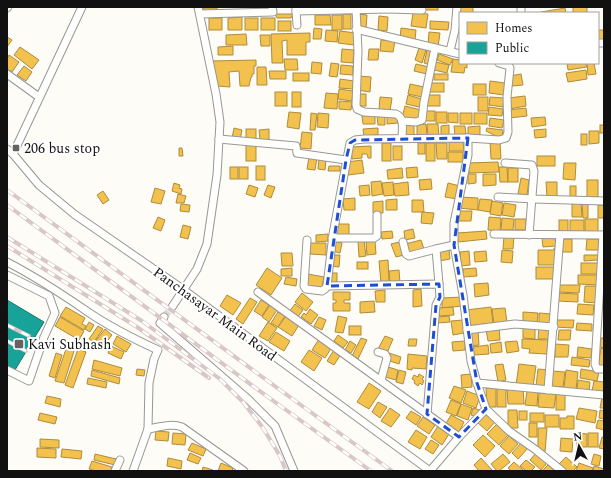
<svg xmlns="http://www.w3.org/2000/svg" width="611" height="478" font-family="Spectral,serif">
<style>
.homes{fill:#f2c14e;stroke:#ae8c3c}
.public{fill:#17a398;stroke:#157770}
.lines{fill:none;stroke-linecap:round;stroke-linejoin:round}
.minor-tunnel{stroke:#dad9d4;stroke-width:7;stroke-dasharray:7 3.5;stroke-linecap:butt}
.minor-casing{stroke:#979795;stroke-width:9}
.minor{stroke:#fffffe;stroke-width:7}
.rail-casing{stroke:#d9c6c7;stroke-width:4}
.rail{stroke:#fff;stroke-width:2.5;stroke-dasharray:8;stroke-linecap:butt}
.marked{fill:none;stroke:#1d4ed8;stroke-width:3;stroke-dasharray:8 5;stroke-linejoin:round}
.poi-dot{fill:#646362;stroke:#fff;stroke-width:1.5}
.labels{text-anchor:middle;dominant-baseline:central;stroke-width:4;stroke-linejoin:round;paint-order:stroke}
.poi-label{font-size:14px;fill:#111;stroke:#fff;text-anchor:start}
.street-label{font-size:14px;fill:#111;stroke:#fff}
</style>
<rect width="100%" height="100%" fill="#fdfcf7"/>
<g class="homes">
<rect x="203" y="7" width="14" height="2"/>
<rect x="424" y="7" width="14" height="3"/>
<path d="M 459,7 L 473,7 L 473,13 L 460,13 L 459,15 Z"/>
<rect x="573" y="7" width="14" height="6"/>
<path d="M 565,8 L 566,13 L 541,13 L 541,12 Z"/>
<path d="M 413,13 L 428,14 L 426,28 L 411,26 Z"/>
<path d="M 275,14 L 293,14 L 291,18 L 277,18 Z"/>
<rect x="343" y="14" width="8" height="15"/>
<path d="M 358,14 L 367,15 L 366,29 L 357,28 Z"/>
<path d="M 315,15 L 330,15 L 331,25 L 315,25 Z"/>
<rect x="332" y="15" width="10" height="15"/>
<path d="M 379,16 L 388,17 L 387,31 L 378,30 Z"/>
<path d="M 242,17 L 242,30 L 228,30 L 228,18 Z"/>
<rect x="209" y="18" width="13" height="12"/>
<rect x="245" y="18" width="13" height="12"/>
<rect x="261" y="18" width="14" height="12"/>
<rect x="278" y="21" width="13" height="10"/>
<path d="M 430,21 L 449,22 L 448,30 L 430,29 Z"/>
<path d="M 314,28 L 322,29 L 321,39 L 313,39 Z"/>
<path d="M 401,28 L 416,30 L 415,40 L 400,39 Z"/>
<path d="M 326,30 L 338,31 L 337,42 L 325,41 Z"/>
<rect x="598" y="30" width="6" height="11"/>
<path d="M 340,31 L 356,33 L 354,45 L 338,43 Z"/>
<path d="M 429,32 L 440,33 L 438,47 L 428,46 Z"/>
<path d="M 310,33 L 310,42 L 306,42 L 306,55 L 287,55 L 287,40 L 282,41 L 283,63 L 272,63 L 271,34 Z"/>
<path d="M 246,34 L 247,45 L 226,45 L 226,35 Z"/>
<path d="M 260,35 L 270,35 L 270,46 L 261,46 Z"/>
<path d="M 7,37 L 12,40 L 7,47 Z"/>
<path d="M 381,40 L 395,41 L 393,52 L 380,51 Z"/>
<path d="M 233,46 L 233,55 L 218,55 L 218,47 Z"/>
<path d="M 20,47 L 39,60 L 32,69 L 14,55 Z"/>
<path d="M 419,48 L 426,50 L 422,63 L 415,60 Z"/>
<path d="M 342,49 L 354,50 L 353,63 L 341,62 Z"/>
<path d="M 369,49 L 379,49 L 378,60 L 368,60 Z"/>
<path d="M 427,50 L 433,52 L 430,65 L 424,63 Z"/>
<path d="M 439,54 L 453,59 L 450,65 L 437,60 Z"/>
<path d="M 9,55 L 19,62 L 12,72 L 7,69 L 7,59 Z"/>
<path d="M 284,59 L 297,59 L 298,70 L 285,70 Z"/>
<path d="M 453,59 L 460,60 L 460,63 L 467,63 L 467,68 L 465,67 L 464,73 L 451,72 Z"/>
<path d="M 256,60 L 256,66 L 254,66 L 254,74 L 252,74 L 252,77 L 251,77 L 249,86 L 240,86 L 239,71 L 229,72 L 230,87 L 218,86 L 211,61 Z"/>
<path d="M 312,62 L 322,63 L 321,74 L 311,73 Z"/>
<path d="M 436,62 L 449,65 L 447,73 L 434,70 Z"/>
<path d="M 331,63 L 339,64 L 337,77 L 329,76 Z"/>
<path d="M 567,63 L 585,63 L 587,67 L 568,70 Z"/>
<path d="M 587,63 L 594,63 L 596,74 L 588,75 Z"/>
<path d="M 416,64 L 429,67 L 427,74 L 414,71 Z"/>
<path d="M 341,65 L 353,66 L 353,75 L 340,74 Z"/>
<path d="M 24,66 L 32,72 L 26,81 L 17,75 Z"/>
<path d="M 257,67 L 266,67 L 267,85 L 257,85 Z"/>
<path d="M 586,70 L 587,79 L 568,82 L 566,73 Z"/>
<path d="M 269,71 L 286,71 L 286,79 L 270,79 Z"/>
<rect x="293" y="73" width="16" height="8"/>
<rect x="434" y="74" width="14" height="6"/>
<path d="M 521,74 L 523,85 L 512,86 L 510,76 Z"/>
<path d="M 359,76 L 371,77 L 370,92 L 357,90 Z"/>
<path d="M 340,79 L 354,81 L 353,89 L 339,88 Z"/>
<path d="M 490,81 L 505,83 L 504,95 L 489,93 Z"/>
<rect x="430" y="83" width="14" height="9"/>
<path d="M 410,84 L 424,87 L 422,97 L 408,94 Z"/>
<rect x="473" y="84" width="13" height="11"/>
<path d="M 339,89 L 353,91 L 352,101 L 338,99 Z"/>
<rect x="275" y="92" width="12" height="14"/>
<rect x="292" y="92" width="9" height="15"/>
<path d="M 326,93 L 338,94 L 337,109 L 324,108 Z"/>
<rect x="358" y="94" width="8" height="12"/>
<path d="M 408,95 L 422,99 L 419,107 L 406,104 Z"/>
<rect x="426" y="95" width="14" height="11"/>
<path d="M 525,96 L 526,106 L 509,109 L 508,98 Z"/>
<path d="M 380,97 L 392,98 L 390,111 L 379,110 Z"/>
<rect x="478" y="97" width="10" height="14"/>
<path d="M 490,97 L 504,98 L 503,107 L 489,105 Z"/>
<path d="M 339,101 L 352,102 L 351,110 L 339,109 Z"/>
<path d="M 405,106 L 421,110 L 418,121 L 402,118 Z"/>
<path d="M 489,107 L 503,109 L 502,116 L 488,115 Z"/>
<path d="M 526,108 L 527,116 L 509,118 L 508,110 Z"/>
<rect x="423" y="111" width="12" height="10"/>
<path d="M 289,112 L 301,113 L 299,129 L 287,127 Z"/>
<rect x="436" y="112" width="11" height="11"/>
<path d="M 311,113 L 317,114 L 315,130 L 310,130 Z"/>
<path d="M 318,113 L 329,114 L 328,128 L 317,127 Z"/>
<path d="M 448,113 L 458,113 L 458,123 L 448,122 Z"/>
<rect x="460" y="113" width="12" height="11"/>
<rect x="474" y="113" width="13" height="11"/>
<path d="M 375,115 L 375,124 L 363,124 L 362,116 Z"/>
<path d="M 377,116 L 385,116 L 385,125 L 378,125 Z"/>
<path d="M 397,116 L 398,123 L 387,124 L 387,117 Z"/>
<path d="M 545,117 L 546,125 L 532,127 L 531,118 Z"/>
<path d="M 490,118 L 504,120 L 502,128 L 489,126 Z"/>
<rect x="404" y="124" width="10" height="13"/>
<path d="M 426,124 L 427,135 L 417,135 L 417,125 Z"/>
<path d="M 427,124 L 438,124 L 439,137 L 428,137 Z"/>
<path d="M 449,125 L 449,136 L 441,136 L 441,126 Z"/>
<rect x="600" y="125" width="4" height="8"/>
<path d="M 454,126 L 465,126 L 466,134 L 455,135 Z"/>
<path d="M 480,126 L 480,135 L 468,135 L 468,127 Z"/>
<path d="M 234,128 L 242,130 L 240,140 L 232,138 Z"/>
<path d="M 378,128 L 378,135 L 364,136 L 363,129 Z"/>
<path d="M 487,128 L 503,130 L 502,139 L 486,131 Z"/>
<rect x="246" y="129" width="10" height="10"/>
<path d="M 269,129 L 269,140 L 260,140 L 259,130 Z"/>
<path d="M 546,129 L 546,137 L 535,138 L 534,130 Z"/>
<path d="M 589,131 L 599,131 L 599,143 L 589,144 Z"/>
<path d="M 302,132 L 312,133 L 311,149 L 300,148 Z"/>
<rect x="581" y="134" width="6" height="11"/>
<path d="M 449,142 L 463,142 L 464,151 L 449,151 Z"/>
<path d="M 490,142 L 500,142 L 501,159 L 491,159 Z"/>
<rect x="382" y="143" width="9" height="18"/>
<rect x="418" y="143" width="7" height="11"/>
<rect x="426" y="143" width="9" height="18"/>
<path d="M 436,143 L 447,143 L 447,159 L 437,159 Z"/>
<rect x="246" y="144" width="10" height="17"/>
<path d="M 371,146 L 371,158 L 368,158 L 367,154 L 362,154 L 362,158 L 352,159 L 351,147 Z"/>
<rect x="393" y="146" width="9" height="14"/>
<path d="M 179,148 L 182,148 L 183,156 L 179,156 Z"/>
<rect x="448" y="152" width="15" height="10"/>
<rect x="537" y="156" width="18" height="10"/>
<path d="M 309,157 L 317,158 L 315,170 L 307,169 Z"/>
<path d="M 319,158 L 326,159 L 325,170 L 318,169 Z"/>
<path d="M 362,160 L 364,173 L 348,175 L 347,162 Z"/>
<path d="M 498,162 L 499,172 L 469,173 L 468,163 Z"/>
<path d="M 564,163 L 576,163 L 575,180 L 563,179 Z"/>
<rect x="256" y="166" width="9" height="14"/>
<path d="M 329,166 L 340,166 L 340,171 L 328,171 Z"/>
<rect x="230" y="167" width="8" height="12"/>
<rect x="239" y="167" width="9" height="12"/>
<path d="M 417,167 L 418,177 L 407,178 L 406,168 Z"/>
<path d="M 499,167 L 507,167 L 508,182 L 500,182 Z"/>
<path d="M 402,168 L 403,178 L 388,179 L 387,170 Z"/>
<rect x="508" y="168" width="10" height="14"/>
<path d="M 468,174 L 476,174 L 476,183 L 468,184 Z"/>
<path d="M 483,174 L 496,174 L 496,185 L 483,186 Z"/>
<path d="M 521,178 L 529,180 L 527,195 L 518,194 Z"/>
<path d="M 431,179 L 432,189 L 420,190 L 419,180 Z"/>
<rect x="587" y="180" width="11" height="17"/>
<path d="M 381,181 L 383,194 L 372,196 L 371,182 Z"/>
<path d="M 393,182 L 394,195 L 384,196 L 382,183 Z"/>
<path d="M 408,182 L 409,195 L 395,196 L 393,184 Z"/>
<path d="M 546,182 L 557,182 L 557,197 L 547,197 Z"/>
<path d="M 174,183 L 180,185 L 179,188 L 182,189 L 181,194 L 172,191 Z"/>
<path d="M 448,183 L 460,186 L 457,199 L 445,197 Z"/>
<path d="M 249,185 L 258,188 L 255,197 L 246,194 Z"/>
<path d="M 268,185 L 275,187 L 271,198 L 264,195 Z"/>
<path d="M 369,185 L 370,195 L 360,196 L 359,186 Z"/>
<rect x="570" y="186" width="6" height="11"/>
<path d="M 155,188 L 165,191 L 161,204 L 151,202 Z"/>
<path d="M 103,191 L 109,200 L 103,204 L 97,195 Z"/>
<path d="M 178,194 L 186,196 L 184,203 L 176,203 Z"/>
<path d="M 460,197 L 478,198 L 478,210 L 459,208 Z"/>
<path d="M 355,198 L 355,210 L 344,210 L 343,199 Z"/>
<path d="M 397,199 L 397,210 L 386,210 L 386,200 Z"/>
<path d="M 480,199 L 492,200 L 490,212 L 478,210 Z"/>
<path d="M 412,200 L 423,200 L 424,212 L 412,212 Z"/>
<path d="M 383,201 L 383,213 L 373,213 L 373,202 Z"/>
<path d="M 492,201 L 503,203 L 501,216 L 490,214 Z"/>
<path d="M 504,203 L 516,205 L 514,217 L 502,215 Z"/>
<path d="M 572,203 L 581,203 L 582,217 L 572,217 Z"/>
<path d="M 582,203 L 588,203 L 588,218 L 583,218 Z"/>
<path d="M 181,204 L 190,205 L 189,212 L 180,211 Z"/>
<rect x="598" y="205" width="6" height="13"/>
<path d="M 457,211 L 472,211 L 471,221 L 457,221 Z"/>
<path d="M 422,212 L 434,213 L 432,224 L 421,223 Z"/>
<path d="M 158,217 L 165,220 L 161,231 L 153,228 Z"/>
<path d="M 489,217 L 501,218 L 500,231 L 488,230 Z"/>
<path d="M 502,218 L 514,219 L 513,230 L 501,230 Z"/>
<rect x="515" y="219" width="11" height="11"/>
<rect x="585" y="219" width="13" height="13"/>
<rect x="559" y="220" width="9" height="12"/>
<rect x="570" y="220" width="14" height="12"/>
<path d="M 337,224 L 349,224 L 349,237 L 336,236 Z"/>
<path d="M 183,225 L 191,227 L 188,239 L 180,237 Z"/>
<path d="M 413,229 L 415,238 L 405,240 L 404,231 Z"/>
<path d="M 392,231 L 393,238 L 382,239 L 381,232 Z"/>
<path d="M 486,231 L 487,239 L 458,242 L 457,233 Z"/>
<path d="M 328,234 L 328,241 L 316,242 L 316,235 Z"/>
<path d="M 504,236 L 514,236 L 513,249 L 503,249 Z"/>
<path d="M 555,237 L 556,246 L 543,247 L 542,238 Z"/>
<path d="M 562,239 L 572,239 L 572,252 L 561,252 Z"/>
<path d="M 587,239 L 599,239 L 599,250 L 586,250 Z"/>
<path d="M 421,240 L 424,249 L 407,254 L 405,244 Z"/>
<path d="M 333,241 L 342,243 L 340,253 L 332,251 Z"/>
<path d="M 358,241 L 364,241 L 366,256 L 359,257 Z"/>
<path d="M 375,241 L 376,254 L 367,255 L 366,242 Z"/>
<path d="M 400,242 L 404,255 L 396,257 L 391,244 Z"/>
<path d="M 310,243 L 326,243 L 326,255 L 310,254 Z"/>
<path d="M 554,248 L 557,248 L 556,265 L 538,265 L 538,250 L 554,250 Z"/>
<path d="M 449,250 L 450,259 L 439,261 L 437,252 Z"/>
<path d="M 502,250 L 513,251 L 512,263 L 501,262 Z"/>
<path d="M 469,251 L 470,265 L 461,266 L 460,252 Z"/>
<path d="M 486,251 L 487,261 L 475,262 L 474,252 Z"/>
<path d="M 281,253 L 292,253 L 293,266 L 282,266 Z"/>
<path d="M 331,255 L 340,255 L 339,267 L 330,266 Z"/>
<path d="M 584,255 L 598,255 L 598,260 L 584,261 Z"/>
<path d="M 388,260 L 389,282 L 381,283 L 379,261 Z"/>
<rect x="357" y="262" width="11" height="7"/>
<rect x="581" y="263" width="19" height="11"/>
<rect x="536" y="267" width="18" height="12"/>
<path d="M 267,268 L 282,278 L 271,295 L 256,285 Z"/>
<path d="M 292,268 L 292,276 L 281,276 L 281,269 Z"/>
<path d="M 476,268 L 477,276 L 463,277 L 463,269 Z"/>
<path d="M 399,270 L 400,283 L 390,283 L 389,271 Z"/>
<rect x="329" y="273" width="8" height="11"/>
<path d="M 308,274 L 324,277 L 322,288 L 306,285 Z"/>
<path d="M 578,275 L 599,275 L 599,285 L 578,284 Z"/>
<path d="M 286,277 L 297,279 L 296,286 L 284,284 Z"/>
<path d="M 488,283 L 489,295 L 475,297 L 474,284 Z"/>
<path d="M 559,285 L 580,285 L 579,293 L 559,292 Z"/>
<path d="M 585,286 L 598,286 L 597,303 L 584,302 Z"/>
<path d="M 421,289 L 422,306 L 413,307 L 413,290 Z"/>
<path d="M 385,290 L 385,302 L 376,302 L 375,291 Z"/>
<path d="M 333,292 L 350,292 L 350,300 L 344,300 L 344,303 L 350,303 L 350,311 L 333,311 L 333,303 L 336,303 L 336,300 L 333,300 Z"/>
<path d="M 302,293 L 313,302 L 306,311 L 295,302 Z"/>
<path d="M 557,293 L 578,294 L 578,302 L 557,301 Z"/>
<path d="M 227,295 L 241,303 L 233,315 L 220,306 Z"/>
<path d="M 462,297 L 463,306 L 442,308 L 442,298 Z"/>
<path d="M 250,298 L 257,302 L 243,324 L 236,319 Z"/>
<path d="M 261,300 L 269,305 L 262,316 L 254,311 Z"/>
<path d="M 374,301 L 375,312 L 360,313 L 360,302 Z"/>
<path d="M 295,304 L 303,310 L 297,318 L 289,312 Z"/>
<path d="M 578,304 L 594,305 L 593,315 L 577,314 Z"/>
<path d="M 270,305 L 277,310 L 269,322 L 262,317 Z"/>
<path d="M 66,307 L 85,318 L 82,324 L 86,326 L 84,330 L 60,316 Z"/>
<path d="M 453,307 L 454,315 L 439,316 L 438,308 Z"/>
<path d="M 491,307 L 493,323 L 468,326 L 466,310 Z"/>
<path d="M 505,308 L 507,322 L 494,324 L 492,309 Z"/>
<path d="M 310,309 L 318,315 L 311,324 L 301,317 L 304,313 L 306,315 Z"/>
<path d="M 278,312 L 285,316 L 278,327 L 271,323 Z"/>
<path d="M 523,312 L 538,313 L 537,325 L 523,324 Z"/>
<path d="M 539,313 L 552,314 L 552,326 L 539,325 Z"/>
<path d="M 286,316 L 299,325 L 292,336 L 278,327 Z"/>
<path d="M 338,316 L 347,318 L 343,333 L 335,332 Z"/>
<path d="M 449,316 L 450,322 L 438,323 L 438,317 Z"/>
<path d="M 60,317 L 84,331 L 79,340 L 55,326 Z"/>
<path d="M 319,317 L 326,320 L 322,330 L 314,326 Z"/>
<path d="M 463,320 L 464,333 L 453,335 L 451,321 Z"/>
<path d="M 555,320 L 574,320 L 573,328 L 555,327 Z"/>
<path d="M 89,322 L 94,325 L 90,332 L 85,329 Z"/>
<path d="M 268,322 L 277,328 L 268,341 L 259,336 Z"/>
<path d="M 577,323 L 592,324 L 592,331 L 576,330 Z"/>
<path d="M 523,325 L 535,326 L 535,339 L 523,338 Z"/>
<path d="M 98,326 L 103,329 L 94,342 L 89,339 Z"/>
<rect x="349" y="326" width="12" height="9"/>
<path d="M 539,327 L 550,327 L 550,339 L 538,339 Z"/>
<path d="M 499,328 L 500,340 L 488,341 L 486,329 Z"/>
<path d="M 105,329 L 112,335 L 102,348 L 94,343 Z"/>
<path d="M 478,330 L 479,345 L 471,346 L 469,331 Z"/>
<path d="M 559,330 L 571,330 L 570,340 L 558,340 Z"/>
<path d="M 276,332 L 290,341 L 284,351 L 269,342 Z"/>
<path d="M 338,335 L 348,342 L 343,348 L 334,341 Z"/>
<path d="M 117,336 L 131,344 L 126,352 L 113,344 Z"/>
<path d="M 385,336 L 393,339 L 387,353 L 378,349 Z"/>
<path d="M 361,338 L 367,340 L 358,359 L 352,356 Z"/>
<path d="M 601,338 L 604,338 L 604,348 L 600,347 Z"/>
<path d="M 319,339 L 332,347 L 325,358 L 312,350 Z"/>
<path d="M 409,339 L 417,339 L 416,346 L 408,346 Z"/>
<path d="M 522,339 L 548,340 L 547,354 L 529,353 L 530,349 L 522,348 Z"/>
<path d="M 350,341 L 356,345 L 351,353 L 345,350 Z"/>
<path d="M 465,341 L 465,350 L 453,351 L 452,342 Z"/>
<path d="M 517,341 L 519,351 L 507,353 L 505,342 Z"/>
<path d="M 501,342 L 502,352 L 491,353 L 490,344 Z"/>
<path d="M 555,344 L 569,345 L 568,357 L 555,357 Z"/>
<path d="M 488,345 L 489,354 L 474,355 L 473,347 Z"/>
<path d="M 67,346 L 75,348 L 64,383 L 55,381 Z"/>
<path d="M 111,346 L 124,352 L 121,359 L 108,353 Z"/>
<path d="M 578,347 L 592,349 L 591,358 L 577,357 Z"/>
<path d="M 601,348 L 604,349 L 604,367 L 598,366 Z"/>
<path d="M 78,349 L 86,352 L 73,388 L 65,385 Z"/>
<path d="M 309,350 L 322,358 L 314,371 L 301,362 Z"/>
<path d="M 334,350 L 341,354 L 334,365 L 327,361 Z"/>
<path d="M 56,353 L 62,355 L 55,378 L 49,376 Z"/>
<path d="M 389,353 L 401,357 L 399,364 L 387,360 Z"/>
<path d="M 408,354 L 427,356 L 426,369 L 412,368 L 412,370 L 407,369 Z"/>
<path d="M 572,357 L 590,360 L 589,367 L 571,365 Z"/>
<path d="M 94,360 L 122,368 L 120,376 L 92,369 Z"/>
<path d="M 503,364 L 506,380 L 498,382 L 495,365 Z"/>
<path d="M 519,364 L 536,366 L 533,387 L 516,385 Z"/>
<path d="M 388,367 L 398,370 L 396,380 L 385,377 Z"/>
<path d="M 137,369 L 145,370 L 144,376 L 136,375 Z"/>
<path d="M 538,369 L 549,370 L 547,387 L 536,386 Z"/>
<path d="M 581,369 L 599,372 L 597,381 L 580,378 Z"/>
<path d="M 92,370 L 120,378 L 119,384 L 91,376 Z"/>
<path d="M 399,370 L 406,372 L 403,384 L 396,382 Z"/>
<path d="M 566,370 L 578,372 L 576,390 L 564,388 Z"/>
<path d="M 552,371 L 565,372 L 563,387 L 550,386 Z"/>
<path d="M 419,374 L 424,377 L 422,379 L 424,381 L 422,385 L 420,383 L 418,386 L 414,383 L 415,381 L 412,379 L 414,375 L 418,377 Z"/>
<path d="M 471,374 L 472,387 L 462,388 L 461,375 Z"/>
<path d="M 88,378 L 107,382 L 106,388 L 87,384 Z"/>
<path d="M 578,380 L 590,382 L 589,391 L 577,389 Z"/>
<path d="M 594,381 L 604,382 L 604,393 L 592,391 Z"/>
<path d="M 369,383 L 381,391 L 369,409 L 357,402 Z"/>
<path d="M 454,386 L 466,390 L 461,403 L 449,398 Z"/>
<path d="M 486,388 L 496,388 L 496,407 L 487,407 Z"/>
<rect x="497" y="388" width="9" height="19"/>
<path d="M 523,388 L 524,404 L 508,404 L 507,389 Z"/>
<path d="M 467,391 L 480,396 L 476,408 L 463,403 Z"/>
<path d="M 527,391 L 538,392 L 537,406 L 525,405 Z"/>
<path d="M 539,393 L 556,394 L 554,408 L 538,407 Z"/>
<rect x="556" y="394" width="9" height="16"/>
<path d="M 47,396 L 61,399 L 60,407 L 45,403 Z"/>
<path d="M 602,397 L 604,397 L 604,408 L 600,408 Z"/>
<path d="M 451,400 L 461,404 L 456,416 L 446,412 Z"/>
<path d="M 378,402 L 387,407 L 380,418 L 372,412 Z"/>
<path d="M 461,404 L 472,408 L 468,420 L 457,416 Z"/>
<path d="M 390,408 L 400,415 L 391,427 L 381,421 Z"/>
<path d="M 473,408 L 480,410 L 477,417 L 471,415 Z"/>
<path d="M 579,408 L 597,411 L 595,423 L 576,419 Z"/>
<path d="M 508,410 L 517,410 L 518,428 L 508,428 Z"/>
<path d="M 600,410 L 604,411 L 604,419 L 599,418 Z"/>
<path d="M 411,411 L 421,417 L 416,425 L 406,418 Z"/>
<rect x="519" y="411" width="8" height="9"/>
<path d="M 40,413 L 57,417 L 55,424 L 38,420 Z"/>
<path d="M 485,413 L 495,422 L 487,431 L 477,422 Z"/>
<rect x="530" y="413" width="14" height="9"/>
<path d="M 451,415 L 464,422 L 459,432 L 445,425 Z"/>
<rect x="545" y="415" width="14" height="12"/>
<path d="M 567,416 L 574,416 L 574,429 L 560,429 L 560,418 L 567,418 Z"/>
<path d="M 423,417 L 435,425 L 429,434 L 417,426 Z"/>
<path d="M 598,420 L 604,421 L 604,430 L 596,428 Z"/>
<rect x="529" y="423" width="8" height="14"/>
<path d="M 497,424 L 509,434 L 499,445 L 487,434 Z"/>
<path d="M 438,426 L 449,434 L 442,445 L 431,437 Z"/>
<path d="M 538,428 L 547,428 L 545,452 L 538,447 Z"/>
<path d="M 416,430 L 427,437 L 420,449 L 408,442 Z"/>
<path d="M 156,431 L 169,432 L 168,441 L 155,440 Z"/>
<path d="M 173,433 L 186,434 L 185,445 L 172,444 Z"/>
<path d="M 577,433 L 587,434 L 587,447 L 577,447 Z"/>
<rect x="588" y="433" width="10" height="14"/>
<path d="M 483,435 L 495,446 L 485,457 L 473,445 Z"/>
<path d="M 509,436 L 518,444 L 509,454 L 500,446 Z"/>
<path d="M 602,437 L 604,437 L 603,443 L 604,449 L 599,448 Z"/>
<path d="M 561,438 L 573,439 L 572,452 L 560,451 Z"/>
<path d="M 40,439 L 59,440 L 59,448 L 40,447 Z"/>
<path d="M 431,440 L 439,445 L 433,454 L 425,449 Z"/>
<path d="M 523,441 L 529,447 L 518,459 L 512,453 Z"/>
<path d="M 192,443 L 206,449 L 203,456 L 188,450 Z"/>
<path d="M 37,448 L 56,449 L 56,458 L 37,457 Z"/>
<path d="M 62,449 L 82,451 L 81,459 L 61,457 Z"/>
<path d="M 190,453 L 201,458 L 198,464 L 187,460 Z"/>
<path d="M 536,453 L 547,463 L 541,470 L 530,460 Z"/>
<path d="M 95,454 L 116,459 L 115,465 L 94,460 Z"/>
<path d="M 503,454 L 510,462 L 499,471 L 497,471 L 491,464 Z"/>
<path d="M 594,454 L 601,456 L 599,466 L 591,464 Z"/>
<path d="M 566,457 L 577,467 L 573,471 L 566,471 L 559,464 Z"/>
<path d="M 168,458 L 182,461 L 181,469 L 167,466 Z"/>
<path d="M 481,458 L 493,471 L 479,471 L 474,465 Z"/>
<path d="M 526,460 L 535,467 L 531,471 L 526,471 L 520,466 Z"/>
<path d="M 92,461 L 112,467 L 111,471 L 96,471 L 89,469 Z"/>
<path d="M 514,462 L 524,471 L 511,471 L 508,468 Z"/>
<path d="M 221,463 L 233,468 L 232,471 L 218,471 Z"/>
<path d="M 579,463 L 593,468 L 592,471 L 576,471 Z"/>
<path d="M 548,465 L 555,471 L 542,471 Z"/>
<path d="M 594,466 L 604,469 L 604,471 L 593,471 Z"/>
<path d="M 203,467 L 213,470 L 212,471 L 202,471 Z"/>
</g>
<path class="public" d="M 7,300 L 44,322 L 15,370 L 7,365 Z"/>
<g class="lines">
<path class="minor-tunnel" d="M 164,317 L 172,307"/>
<defs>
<g id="minor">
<path d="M 296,7 L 296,11 L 388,9 L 388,7"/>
<path d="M 7,8 L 8,7"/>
<path d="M 356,9 L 358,51 L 356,105 L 357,109 L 364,112 L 396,114 C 405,118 402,130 402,138"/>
<path d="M 388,9 L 422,10"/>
<path d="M 296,11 L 297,25"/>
<path d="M 521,13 L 521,7"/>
<path d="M 200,14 L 273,12 L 272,7"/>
<path d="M 356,29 L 435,48"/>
<path d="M 598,43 L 604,43"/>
<path d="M 450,51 L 455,30 L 457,7"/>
<path d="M 7,74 L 39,97"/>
<path d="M 402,121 L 416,122 L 422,120 L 424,102 L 435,48 L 460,54"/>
<path d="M 468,138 L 499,140 L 506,138 L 508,132 L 507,97 L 510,68 L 509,66 L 499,63"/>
<path d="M 219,139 L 296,146 L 297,153 L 346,160"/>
<path d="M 7,149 L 13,154 L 39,185 L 74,214 L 184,290 L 430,471"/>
<path d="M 13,154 L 82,7"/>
<path d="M 505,163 L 532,165 L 534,171 L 529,235"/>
<path d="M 498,197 L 533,199 L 604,201"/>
<path d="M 494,234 L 604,235"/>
<path d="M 603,235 L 595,364 L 597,369 L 604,369"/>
<path d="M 332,238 L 374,238 L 377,236 L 377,215"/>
<path d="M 307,240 L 304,286 L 306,289 L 322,291 L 325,289 L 327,286 L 333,234 L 350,143 L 355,140 L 364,139 L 468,138 L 468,155 L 454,223 L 454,245"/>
<path d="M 403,242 L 406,254 L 409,256 L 436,249"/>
<path d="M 7,262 C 36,277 62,294 88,312 C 110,327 134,339 158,350 L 154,359 L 149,383 L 148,429 L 133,471"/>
<path d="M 7,275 L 49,296 L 55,313 L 44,337 L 29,381 L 7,370"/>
<path d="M 439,284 L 436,249 L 454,245 L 463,295 L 471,361 L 477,383 L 486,409"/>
<path d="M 327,286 L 439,284 L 440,297 L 436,305 L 427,414"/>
<path d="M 258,292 L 459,437"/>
<path d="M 172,307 L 197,269 L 207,244 L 217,175 L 220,122 L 216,94 L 198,7"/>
<path d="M 164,317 L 160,323 L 249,400 L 275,426 L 294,471"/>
<path d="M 467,330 L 515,324 L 554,327"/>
<path d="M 378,352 L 385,354 L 387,358 L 381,380"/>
<path d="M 477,383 L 604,395"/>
<path d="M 548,390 L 560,235"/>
<path d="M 148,429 C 160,427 171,423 182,427 L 244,471"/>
<path d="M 115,471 L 120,460"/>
<path d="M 430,471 L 459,437 L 486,409 L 509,431 L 536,450 L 562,471"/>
</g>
</defs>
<use href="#minor" class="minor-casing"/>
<use href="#minor" class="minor"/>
<defs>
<g id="rail">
<path d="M 7,190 L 276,387 L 392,471"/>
<path d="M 7,205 L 268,397 L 371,471"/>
<path d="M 7,237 L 142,321 L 220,379 L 243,402 L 263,428 L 280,456 L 286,471"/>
<path d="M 7,246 L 137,327 L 209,378"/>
<path d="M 7,325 L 29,336"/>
<path d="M 7,341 L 26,351"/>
</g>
</defs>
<use href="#rail" class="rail-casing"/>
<use href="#rail" class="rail"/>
</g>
<path class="marked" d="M 468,138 L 454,245 L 477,383 L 486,409 L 459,437 L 427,414 L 436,305 L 440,297 L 439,284 L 327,286 L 346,160 L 350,143 L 355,140 Z"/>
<g class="poi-dot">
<rect x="12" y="144" width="8" height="8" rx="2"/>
<rect x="14" y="339" width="10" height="10" rx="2"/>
</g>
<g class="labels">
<g class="poi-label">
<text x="24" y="148">206 bus stop</text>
<text x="28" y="344">Kavi Subhash</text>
</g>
<g class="street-label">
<text transform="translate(215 314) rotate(36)">Panchasayar Main Road</text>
</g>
</g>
<rect width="611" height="478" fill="none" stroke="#111111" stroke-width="16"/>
<rect x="459" y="12" width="140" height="52" fill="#ffffff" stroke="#a0a0a0"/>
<rect x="467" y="22" width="20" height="12" fill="#f2c14e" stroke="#a0a0a0"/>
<text x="495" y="32" font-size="12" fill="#111111">Homes</text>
<rect x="467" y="42" width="20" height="12" fill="#17a398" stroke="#a0a0a0"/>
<text x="495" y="52" font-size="12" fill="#111111">Public</text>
<g transform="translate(579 446) rotate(352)" stroke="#ffffff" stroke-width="3" paint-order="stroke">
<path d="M0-3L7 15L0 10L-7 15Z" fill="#111111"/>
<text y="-6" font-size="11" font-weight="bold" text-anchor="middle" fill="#111111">N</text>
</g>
</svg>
